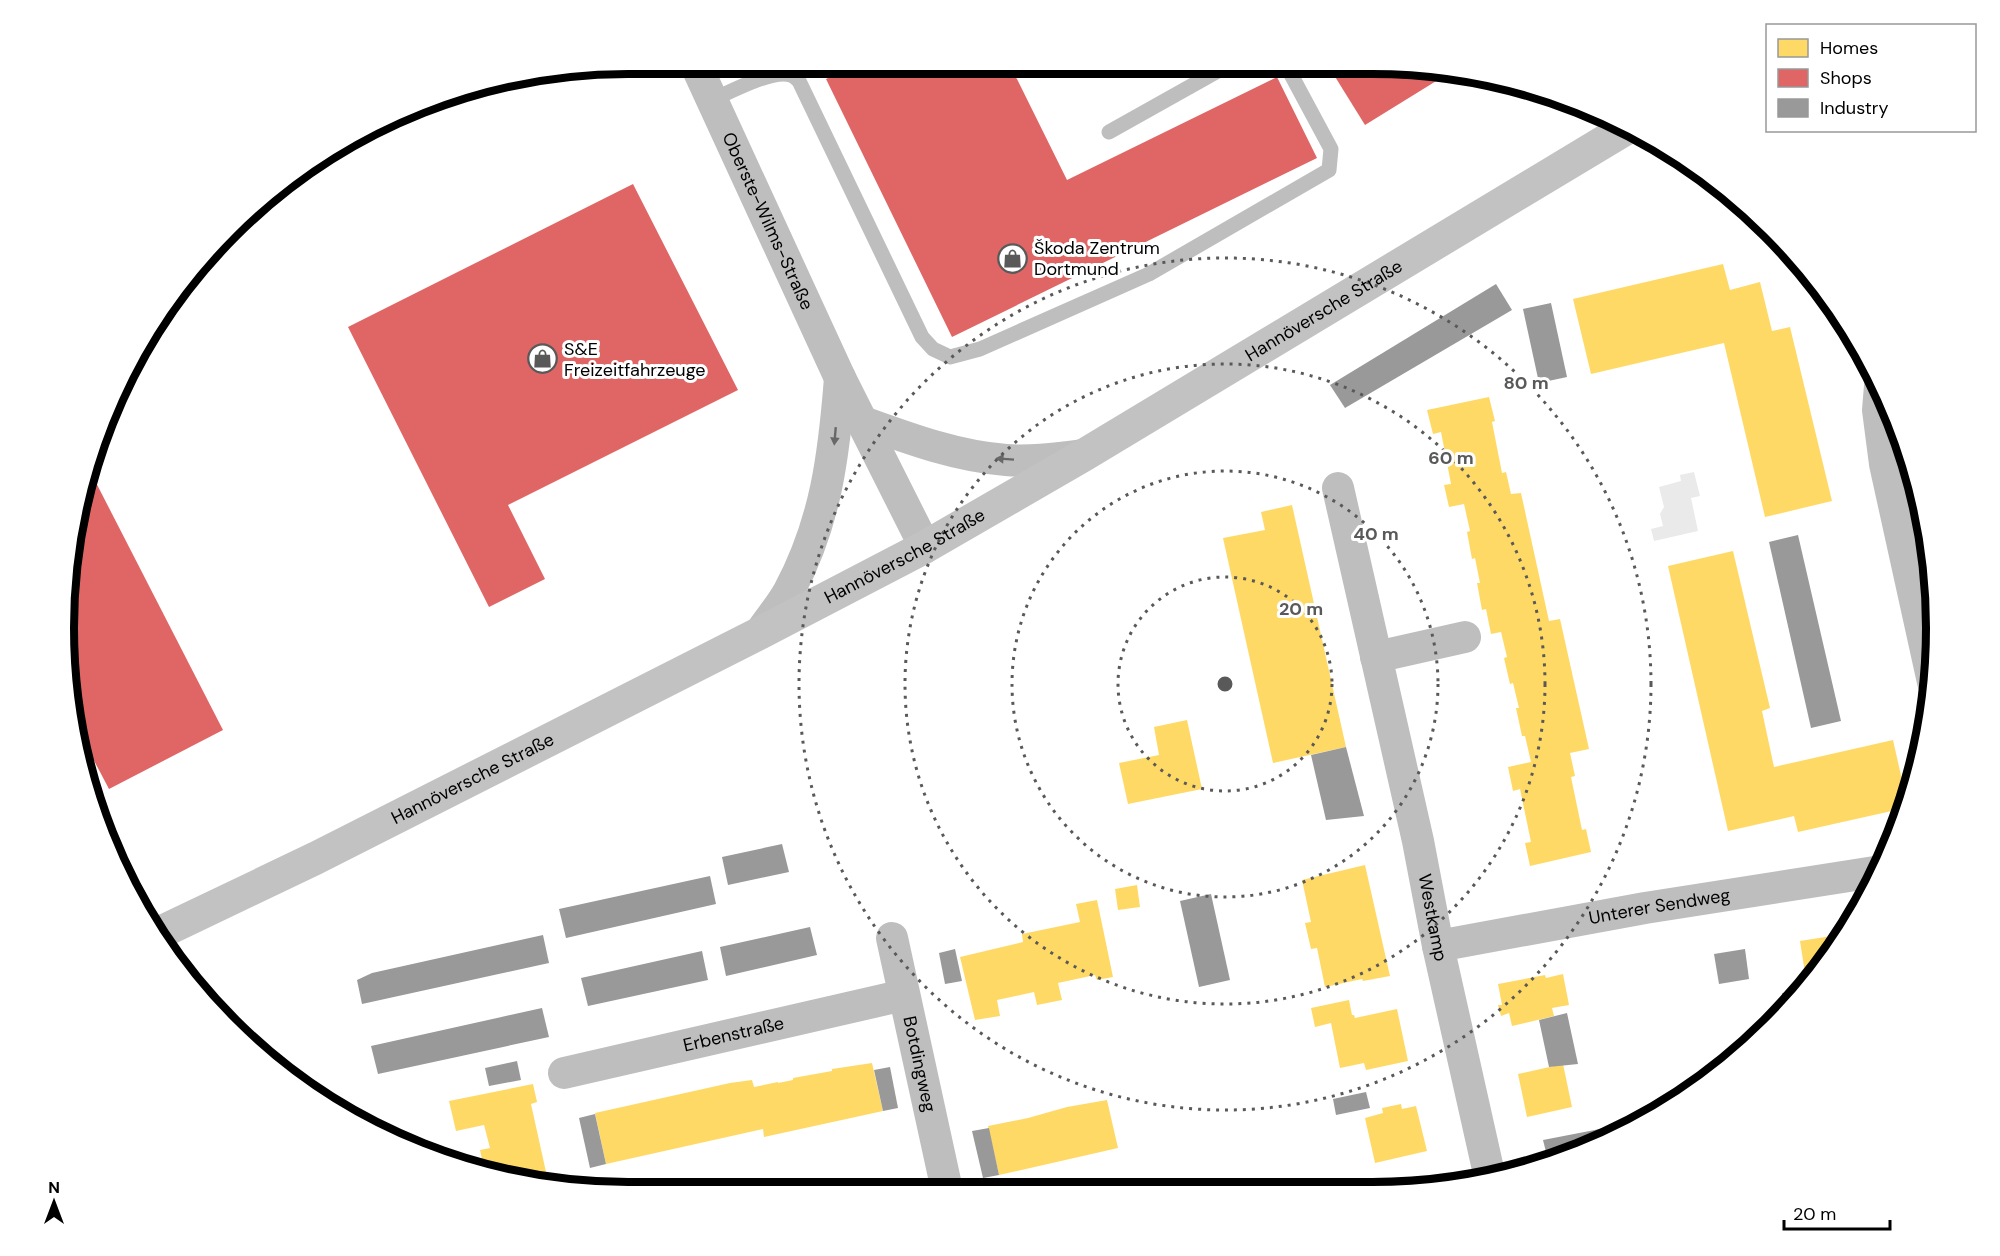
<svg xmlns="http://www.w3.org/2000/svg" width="2000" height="1256" font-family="'DM Sans',sans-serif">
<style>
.green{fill:#eaeaea}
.homes{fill:#ffd966}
.shops{fill:#e06666}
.industry{fill:#999}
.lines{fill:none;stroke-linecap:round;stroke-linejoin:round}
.service{stroke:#bebebe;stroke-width:15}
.minor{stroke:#bebebe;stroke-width:32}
.secondary{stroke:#c2c2c2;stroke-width:33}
.oneway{fill:#686868}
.ring{fill:none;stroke:#595959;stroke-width:3;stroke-dasharray:3 6}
.labels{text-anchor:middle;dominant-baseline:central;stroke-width:6;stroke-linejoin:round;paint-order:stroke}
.street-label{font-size:18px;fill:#000;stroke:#fff}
.poi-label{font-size:18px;fill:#000;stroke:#fff;text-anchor:start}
.rim{fill:none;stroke:#000;stroke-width:8}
.centre{fill:#595959;stroke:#fff;stroke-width:3}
.ring-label{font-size:18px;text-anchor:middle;font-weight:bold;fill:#595959;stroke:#fff;stroke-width:6;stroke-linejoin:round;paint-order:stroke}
</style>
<rect width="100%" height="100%" fill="#fff"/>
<path class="green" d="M 1694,472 L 1700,496 L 1691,498 L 1698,531 L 1654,541 L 1651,529 L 1663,526 L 1660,514 L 1664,507 L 1659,487 L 1681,481 L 1680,475 Z"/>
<g class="homes">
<path d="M 1723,264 L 1730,290 L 1760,282 L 1772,331 L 1790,327 L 1832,501 L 1765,517 L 1724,343 L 1591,374 L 1573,299 Z"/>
<path d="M 1489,397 L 1495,421 L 1492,422 L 1502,473 L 1506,472 L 1511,494 L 1521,493 L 1549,621 L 1560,619 L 1589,749 L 1570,753 L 1575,776 L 1571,777 L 1582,830 L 1586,829 L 1591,852 L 1530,866 L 1525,843 L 1531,842 L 1520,789 L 1513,791 L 1508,767 L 1531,762 L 1525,736 L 1522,736 L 1516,708 L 1519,708 L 1513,683 L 1510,684 L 1504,658 L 1507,657 L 1501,632 L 1491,634 L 1486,609 L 1482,610 L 1477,583 L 1480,583 L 1475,558 L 1472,559 L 1467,532 L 1470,531 L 1464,504 L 1449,507 L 1444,485 L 1451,484 L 1441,432 L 1433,434 L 1427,410 Z"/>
<path d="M 1292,505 L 1346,747 L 1273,763 L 1223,538 L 1265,530 L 1261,512 Z"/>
<path d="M 1733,551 L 1770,708 L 1762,711 L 1774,767 L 1893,740 L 1907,802 L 1905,808 L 1798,832 L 1794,816 L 1728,831 L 1668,566 Z"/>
<path d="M 1187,720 L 1202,789 L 1128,804 L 1119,763 L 1159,755 L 1154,727 Z"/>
<path d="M 1365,865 L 1390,976 L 1363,981 L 1362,979 L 1325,987 L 1317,948 L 1311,949 L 1305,923 L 1311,922 L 1302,880 Z"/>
<path d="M 1137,885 L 1140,907 L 1118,910 L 1115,889 Z"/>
<path d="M 1097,900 L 1113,977 L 1097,980 L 1095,975 L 1058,983 L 1062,1000 L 1037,1005 L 1034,992 L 997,1000 L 1000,1016 L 975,1020 L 960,957 L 1023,942 L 1022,934 L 1080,922 L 1076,904 Z"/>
<path d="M 1844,934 L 1820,972 L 1807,986 L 1800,941 Z"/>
<path d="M 1563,974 L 1569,1005 L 1552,1008 L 1554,1016 L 1512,1026 L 1509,1013 L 1501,1016 L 1498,1005 L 1502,1005 L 1498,984 L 1545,975 L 1546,978 Z"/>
<path d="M 1349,1000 L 1352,1015 L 1354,1015 L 1355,1018 L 1397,1009 L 1408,1061 L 1366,1070 L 1364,1063 L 1340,1068 L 1331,1023 L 1315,1027 L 1311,1008 Z"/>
<path d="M 872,1063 L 883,1111 L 764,1137 L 763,1129 L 606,1164 L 595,1113 L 730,1083 L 752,1080 L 754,1087 L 778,1082 L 778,1083 L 793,1080 L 793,1078 L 832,1071 L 832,1069 Z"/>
<path d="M 1563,1064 L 1572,1107 L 1527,1117 L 1518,1074 Z"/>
<path d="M 533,1084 L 537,1102 L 531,1104 L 548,1181 L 554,1179 L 556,1188 L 484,1169 L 480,1150 L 490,1148 L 484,1125 L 456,1131 L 449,1101 Z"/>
<path d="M 1107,1100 L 1118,1148 L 999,1175 L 988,1126 L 1028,1118 L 1067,1107 Z"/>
<path d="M 1401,1104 L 1402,1109 L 1416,1106 L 1427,1151 L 1375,1163 L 1365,1118 L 1383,1113 L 1382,1108 Z"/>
</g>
<g class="shops">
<path d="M 856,64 L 1010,65 L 1067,180 L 1277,77 L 1317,158 L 952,337 L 826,79 Z"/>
<path d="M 1329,67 L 1445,68 L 1454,70 L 1365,125 Z"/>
<path d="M 633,184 L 738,390 L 508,505 L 545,579 L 489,607 L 348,327 Z"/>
<path d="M 89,469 L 223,730 L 109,789 L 80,734 L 63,628 Z"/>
</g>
<g class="industry">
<path d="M 1496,284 L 1512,310 L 1345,408 L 1330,385 Z"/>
<path d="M 1551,303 L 1567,377 L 1539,383 L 1523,309 Z"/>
<path d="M 1798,535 L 1841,721 L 1811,728 L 1769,542 Z"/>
<path d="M 1346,747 L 1364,816 L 1326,820 L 1311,755 Z"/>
<path d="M 782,844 L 789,872 L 728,885 L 722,857 Z"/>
<path d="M 710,876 L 716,904 L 566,938 L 559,909 Z"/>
<path d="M 1211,894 L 1230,980 L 1199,987 L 1180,901 Z"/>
<path d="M 810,927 L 817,955 L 726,976 L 720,947 Z"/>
<path d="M 543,935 L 549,963 L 362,1004 L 357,980 L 372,973 Z"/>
<path d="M 955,949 L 962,981 L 945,984 L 939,953 Z"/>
<path d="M 1745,949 L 1749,979 L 1719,984 L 1714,954 Z"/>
<path d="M 702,951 L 708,980 L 588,1006 L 581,978 Z"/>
<path d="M 1802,990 L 1802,991 L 1785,1010 L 1782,993 Z"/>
<path d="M 542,1008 L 549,1037 L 378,1074 L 371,1046 Z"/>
<path d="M 1567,1013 L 1578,1064 L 1549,1067 L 1539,1020 Z"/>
<path d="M 517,1061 L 521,1080 L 489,1086 L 485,1068 Z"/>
<path d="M 890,1067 L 898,1108 L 883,1111 L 874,1070 Z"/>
<path d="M 1366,1092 L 1370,1108 L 1336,1115 L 1333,1099 Z"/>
<path d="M 595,1114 L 606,1164 L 590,1168 L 579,1118 Z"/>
<path d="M 989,1128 L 999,1175 L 983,1178 L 972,1131 Z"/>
<path d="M 1605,1128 L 1606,1137 L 1548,1160 L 1543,1140 Z"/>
<path d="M 1376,1181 L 1378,1192 L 1343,1191 L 1342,1189 Z"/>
</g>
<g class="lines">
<g class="service">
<path d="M 712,100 C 730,92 772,69 791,75 C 794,76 797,79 799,81 L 922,337 L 933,349 L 950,357 L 980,349 L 1149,274 L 1329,170 L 1331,149 L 1287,67"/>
<path d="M 1109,132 L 1225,67"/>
</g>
<g class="minor">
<path id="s1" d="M 695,63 L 840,378 L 925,547"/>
<path d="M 1880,386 L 1878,410 L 1885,464 L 1933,682"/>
<path d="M 863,422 C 910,439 956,456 1006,460 C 1032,462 1059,458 1084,455"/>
<path id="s2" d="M 1338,488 L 1418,841 L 1438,946 L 1490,1178"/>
<path d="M 760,633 C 769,619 781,606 789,591 C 826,522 834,455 840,378"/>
<path d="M 1376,657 L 1465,637"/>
<path id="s3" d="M 892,938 L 947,1190"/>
<path id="s4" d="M 1438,946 L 1645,908 L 1881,871"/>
<path id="s5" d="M 564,1073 L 904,995"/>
</g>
<path class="secondary" id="s6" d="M 155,935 L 316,858 L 760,633 L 925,547 L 1084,455 L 1627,128"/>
</g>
<defs><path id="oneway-solid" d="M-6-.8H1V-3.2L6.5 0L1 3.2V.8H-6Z" transform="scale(1.5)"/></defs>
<g class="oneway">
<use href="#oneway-solid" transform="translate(835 436) rotate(95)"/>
<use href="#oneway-solid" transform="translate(1005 459) rotate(-176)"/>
</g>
<g class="ring">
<circle cx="1225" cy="684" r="107"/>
<circle cx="1225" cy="684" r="213"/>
<circle cx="1225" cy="684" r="320"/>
<circle cx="1225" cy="684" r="426"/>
</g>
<defs>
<symbol id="shop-ring" viewBox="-11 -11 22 22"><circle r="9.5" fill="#fff" stroke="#595959" stroke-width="1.5"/><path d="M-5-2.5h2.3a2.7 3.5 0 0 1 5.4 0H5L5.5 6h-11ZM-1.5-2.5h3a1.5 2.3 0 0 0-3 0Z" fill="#595959"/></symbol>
</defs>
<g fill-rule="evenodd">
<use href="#shop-ring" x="996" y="242" width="33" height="33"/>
<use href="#shop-ring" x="526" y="342" width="33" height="33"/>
</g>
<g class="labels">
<g class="street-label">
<text stroke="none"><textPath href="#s1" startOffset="174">Oberste-Wilms-Straße</textPath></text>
<text stroke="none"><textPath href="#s6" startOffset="1326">Hannöversche Straße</textPath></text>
<text stroke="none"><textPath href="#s6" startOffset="840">Hannöversche Straße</textPath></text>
<text stroke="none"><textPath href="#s6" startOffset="354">Hannöversche Straße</textPath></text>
<text stroke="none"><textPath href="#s4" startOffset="225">Unterer Sendweg</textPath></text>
<text stroke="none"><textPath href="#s2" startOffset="440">Westkamp</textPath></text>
<text stroke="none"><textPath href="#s5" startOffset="174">Erbenstraße</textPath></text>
<text stroke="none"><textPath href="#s3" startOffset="129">Botdingweg</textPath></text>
</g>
<g class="poi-label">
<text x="1034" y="248">Škoda Zentrum<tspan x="1034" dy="21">Dortmund</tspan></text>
<text x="564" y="349">S&amp;E<tspan x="564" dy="21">Freizeitfahrzeuge</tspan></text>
</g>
</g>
<path d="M0 0H2000V1256H0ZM628 74H1372A554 554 0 0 1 1926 628V628A554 554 0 0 1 1372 1182H628A554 554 0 0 1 74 628V628A554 554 0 0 1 628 74Z" fill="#fff" fill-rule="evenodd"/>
<path class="rim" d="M628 74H1372A554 554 0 0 1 1926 628V628A554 554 0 0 1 1372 1182H628A554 554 0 0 1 74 628V628A554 554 0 0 1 628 74Z"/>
<circle cx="1225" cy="684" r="9" class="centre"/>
<g class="ring-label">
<text x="1526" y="389">80 m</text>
<text x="1451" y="464">60 m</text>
<text x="1376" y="540">40 m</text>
<text x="1301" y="615">20 m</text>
</g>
<rect x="1766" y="24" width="210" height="108" fill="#ffffff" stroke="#999999" stroke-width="1.5"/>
<rect x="1778" y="39" width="30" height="18" fill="#ffd966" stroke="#999999" stroke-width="1.5"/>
<text x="1820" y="54" font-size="18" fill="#000000">Homes</text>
<rect x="1778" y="69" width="30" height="18" fill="#e06666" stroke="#999999" stroke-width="1.5"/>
<text x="1820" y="84" font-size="18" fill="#000000">Shops</text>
<rect x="1778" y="99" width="30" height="18" fill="#999999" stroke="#999999" stroke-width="1.5"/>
<text x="1820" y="114" font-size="18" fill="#000000">Industry</text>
<g transform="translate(54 1202)" stroke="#ffffff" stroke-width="4.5" paint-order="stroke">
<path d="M0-4.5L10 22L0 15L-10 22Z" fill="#000000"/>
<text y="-9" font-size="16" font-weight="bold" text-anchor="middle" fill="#000000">N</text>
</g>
<path d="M1784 1220v9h106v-9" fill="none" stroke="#000000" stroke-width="3"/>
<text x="1793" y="1220" font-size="18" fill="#000000" stroke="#ffffff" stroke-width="4.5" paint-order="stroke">20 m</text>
</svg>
